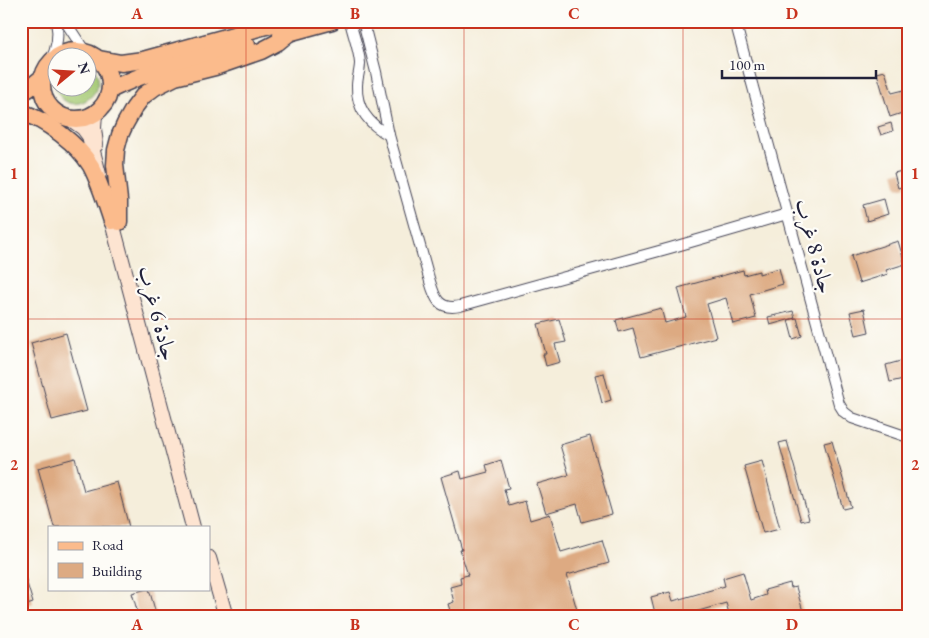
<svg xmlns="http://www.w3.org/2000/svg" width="929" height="638" font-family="'EB Garamond',Amiri,serif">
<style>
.green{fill:#a4c973;stroke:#637657}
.building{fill:#ddaa82}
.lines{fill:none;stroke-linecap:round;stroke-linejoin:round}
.street-casing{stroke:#424153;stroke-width:12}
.secondary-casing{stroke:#424153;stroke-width:16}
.primary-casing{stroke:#424153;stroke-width:19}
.street{stroke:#fff;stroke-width:10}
.secondary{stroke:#fde4d1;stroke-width:14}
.primary{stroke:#fbbb8c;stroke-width:16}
.grid{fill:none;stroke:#c8321e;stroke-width:1;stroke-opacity:0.55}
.labels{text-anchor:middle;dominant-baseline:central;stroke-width:4.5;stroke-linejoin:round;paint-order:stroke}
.street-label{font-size:22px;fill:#22223b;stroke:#fdfcf7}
.neatline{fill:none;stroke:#c8321e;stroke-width:2}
.grid-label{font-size:16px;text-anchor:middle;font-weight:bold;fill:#c8321e}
</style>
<rect width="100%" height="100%" fill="#fdfcf7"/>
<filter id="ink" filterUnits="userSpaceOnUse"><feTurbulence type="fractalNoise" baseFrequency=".02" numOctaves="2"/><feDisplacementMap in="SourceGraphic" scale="10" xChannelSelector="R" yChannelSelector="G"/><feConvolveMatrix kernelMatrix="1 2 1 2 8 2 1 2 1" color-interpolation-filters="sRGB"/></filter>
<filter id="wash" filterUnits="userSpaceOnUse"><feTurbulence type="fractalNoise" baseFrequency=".0096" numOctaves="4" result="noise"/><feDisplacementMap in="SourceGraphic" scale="20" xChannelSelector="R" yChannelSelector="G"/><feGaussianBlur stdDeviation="1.12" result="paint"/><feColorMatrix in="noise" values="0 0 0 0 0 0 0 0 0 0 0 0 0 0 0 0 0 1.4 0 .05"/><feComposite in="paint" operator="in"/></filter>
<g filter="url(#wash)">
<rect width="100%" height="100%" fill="#f5eedb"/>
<path class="green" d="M 88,63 C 119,87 71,123 57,91 C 54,84 55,78 57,71 L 58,88 L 88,88 Z"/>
<g id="blocks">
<g class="building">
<path d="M 885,71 L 892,93 L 908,89 L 908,111 L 890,117 L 877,73 Z"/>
<path d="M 891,123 L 893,131 L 881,135 L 878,127 Z"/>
<path d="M 902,171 L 906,186 L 898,188 L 894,173 Z"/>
<path d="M 884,199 L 888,214 L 867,221 L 863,205 Z"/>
<path d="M 898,241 L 905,264 L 886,270 L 888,274 L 859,283 L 851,256 Z"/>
<path d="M 779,268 L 783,284 L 750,294 L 756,318 L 733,324 L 726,298 L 707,304 L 716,337 L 641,357 L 633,328 L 619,332 L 616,320 L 661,308 L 665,323 L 686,317 L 678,288 L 743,270 L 744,275 L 759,271 L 759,274 Z"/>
<path d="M 864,309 L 869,332 L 856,335 L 850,312 Z"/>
<path d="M 793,311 L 795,318 L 770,325 L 768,317 Z"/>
<path d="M 797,318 L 802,336 L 793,339 L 788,320 Z"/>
<path d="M 559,319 L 566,342 L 555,344 L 560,362 L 546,366 L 543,354 L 546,354 L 538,324 Z"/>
<path d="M 66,333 L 87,411 L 52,420 L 31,343 Z"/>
<path d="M 908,359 L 908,378 L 890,382 L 886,365 Z"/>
<path d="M 604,373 L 611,400 L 602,403 L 595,375 Z"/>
<path d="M 590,436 L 612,514 L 582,522 L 577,504 L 546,513 L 537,484 L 569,475 L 560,445 Z"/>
<path d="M 787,441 L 809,519 L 801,521 L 779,443 Z"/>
<path d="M 832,441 L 851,507 L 843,509 L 824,443 Z"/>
<path d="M 75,458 L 84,491 L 117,482 L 129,527 L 54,527 L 38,468 Z"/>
<path d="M 501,460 L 509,488 L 504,489 L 509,506 L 525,501 L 530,520 L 550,514 L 561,552 L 602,540 L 609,563 L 567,575 L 579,617 L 452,617 L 448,604 L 454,602 L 450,587 L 461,584 L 460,577 L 468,575 L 460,550 L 462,550 L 441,477 L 460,471 L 462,479 L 488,472 L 486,465 Z"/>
<path d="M 762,461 L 780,529 L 763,533 L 744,466 Z"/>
<path d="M 21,570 L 23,570 L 33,603 L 21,607 Z"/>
<path d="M 743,572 L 751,600 L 766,595 L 765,590 L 790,583 L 791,588 L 796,587 L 804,615 L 798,617 L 730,617 L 726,603 L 678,617 L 656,617 L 651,597 L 670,592 L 673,601 L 725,586 L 723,578 Z"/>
<path d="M 147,589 L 149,589 L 157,617 L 139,617 L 132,593 Z"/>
</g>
</g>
</g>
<g filter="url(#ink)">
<use href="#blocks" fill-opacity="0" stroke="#424153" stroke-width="1"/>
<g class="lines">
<defs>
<g id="street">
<path d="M 65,21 L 82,47 L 89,53"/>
<path d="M 350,21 C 353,35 359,49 360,63 C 360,71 357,78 357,86 C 356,109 370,125 389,135"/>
<path d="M 363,21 L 376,72 L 389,135 L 429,278 C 434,295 437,311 460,306 L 670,248 L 787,214"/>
<path d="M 735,21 L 839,404 L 844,412 L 852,418 L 908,437"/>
<path d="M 50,61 C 57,49 59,35 56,21"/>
</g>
<g id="secondary">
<path d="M 69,118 L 83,128 L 89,136 L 99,174"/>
<path d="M 96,145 L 94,128 L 95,115 L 99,111"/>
<path d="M 109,211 L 193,527"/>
<path d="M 209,558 L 226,617"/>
</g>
<g id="primary">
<path d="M 281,35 L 332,21"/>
<circle cx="76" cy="85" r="34"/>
<path d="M 99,59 L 121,63 L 143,60 L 284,21"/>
<path d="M 110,90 C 153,68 201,58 247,45"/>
<path d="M 21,91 L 28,89 L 43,77"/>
<path d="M 21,112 C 46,120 78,144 91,166 C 100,183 106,203 112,221"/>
<path d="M 119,222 L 119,200 L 115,165 L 116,150 L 120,135 L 125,124 L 134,108 L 143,96 L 155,87 L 175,77 L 215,67 L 261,51 L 278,42 L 289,33"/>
</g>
</defs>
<use href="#street" class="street-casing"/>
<use href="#secondary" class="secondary-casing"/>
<use href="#primary" class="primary-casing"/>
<use href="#street" class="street"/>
<use href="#secondary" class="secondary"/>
<use href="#primary" class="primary"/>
</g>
</g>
<path class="grid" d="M 246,21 L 246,617M 464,21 L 464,617M 683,21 L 683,617M 21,319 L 908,319"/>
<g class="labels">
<g class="street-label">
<text transform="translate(815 246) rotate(75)">جادة 8 غرب</text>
<text transform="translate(158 313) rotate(75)">جادة 6 غرب</text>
</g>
</g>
<rect width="929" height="638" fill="none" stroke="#fdfcf7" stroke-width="55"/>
<rect x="48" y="526" width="162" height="65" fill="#fdfcf7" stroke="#a5a5ac"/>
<rect x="58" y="542" width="25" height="8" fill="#fbbb8c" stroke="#a5a5ac"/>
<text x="92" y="550" font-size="15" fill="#22223b">Road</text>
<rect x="58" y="563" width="25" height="15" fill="#ddaa82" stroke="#a5a5ac"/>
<text x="92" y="576" font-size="15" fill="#22223b">Building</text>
<g transform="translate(72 72) rotate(72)"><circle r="24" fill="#fdfcf7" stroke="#a5a5ac"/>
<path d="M0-4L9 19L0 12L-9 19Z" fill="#c8321e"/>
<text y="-8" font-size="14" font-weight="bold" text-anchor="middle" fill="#22223b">N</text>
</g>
<path d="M722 70v8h154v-8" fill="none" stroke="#22223b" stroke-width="2.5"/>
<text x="729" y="70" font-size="15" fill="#22223b" stroke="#fdfcf7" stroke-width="4" paint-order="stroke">100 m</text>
<rect x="28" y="28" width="874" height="582" class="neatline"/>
<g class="grid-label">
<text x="137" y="19">A</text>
<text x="355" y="19">B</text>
<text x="574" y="19">C</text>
<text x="792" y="19">D</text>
<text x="14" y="179">1</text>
<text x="915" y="179">1</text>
<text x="14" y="470">2</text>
<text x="915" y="470">2</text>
<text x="137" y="630">A</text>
<text x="355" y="630">B</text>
<text x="574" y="630">C</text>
<text x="792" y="630">D</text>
</g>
</svg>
